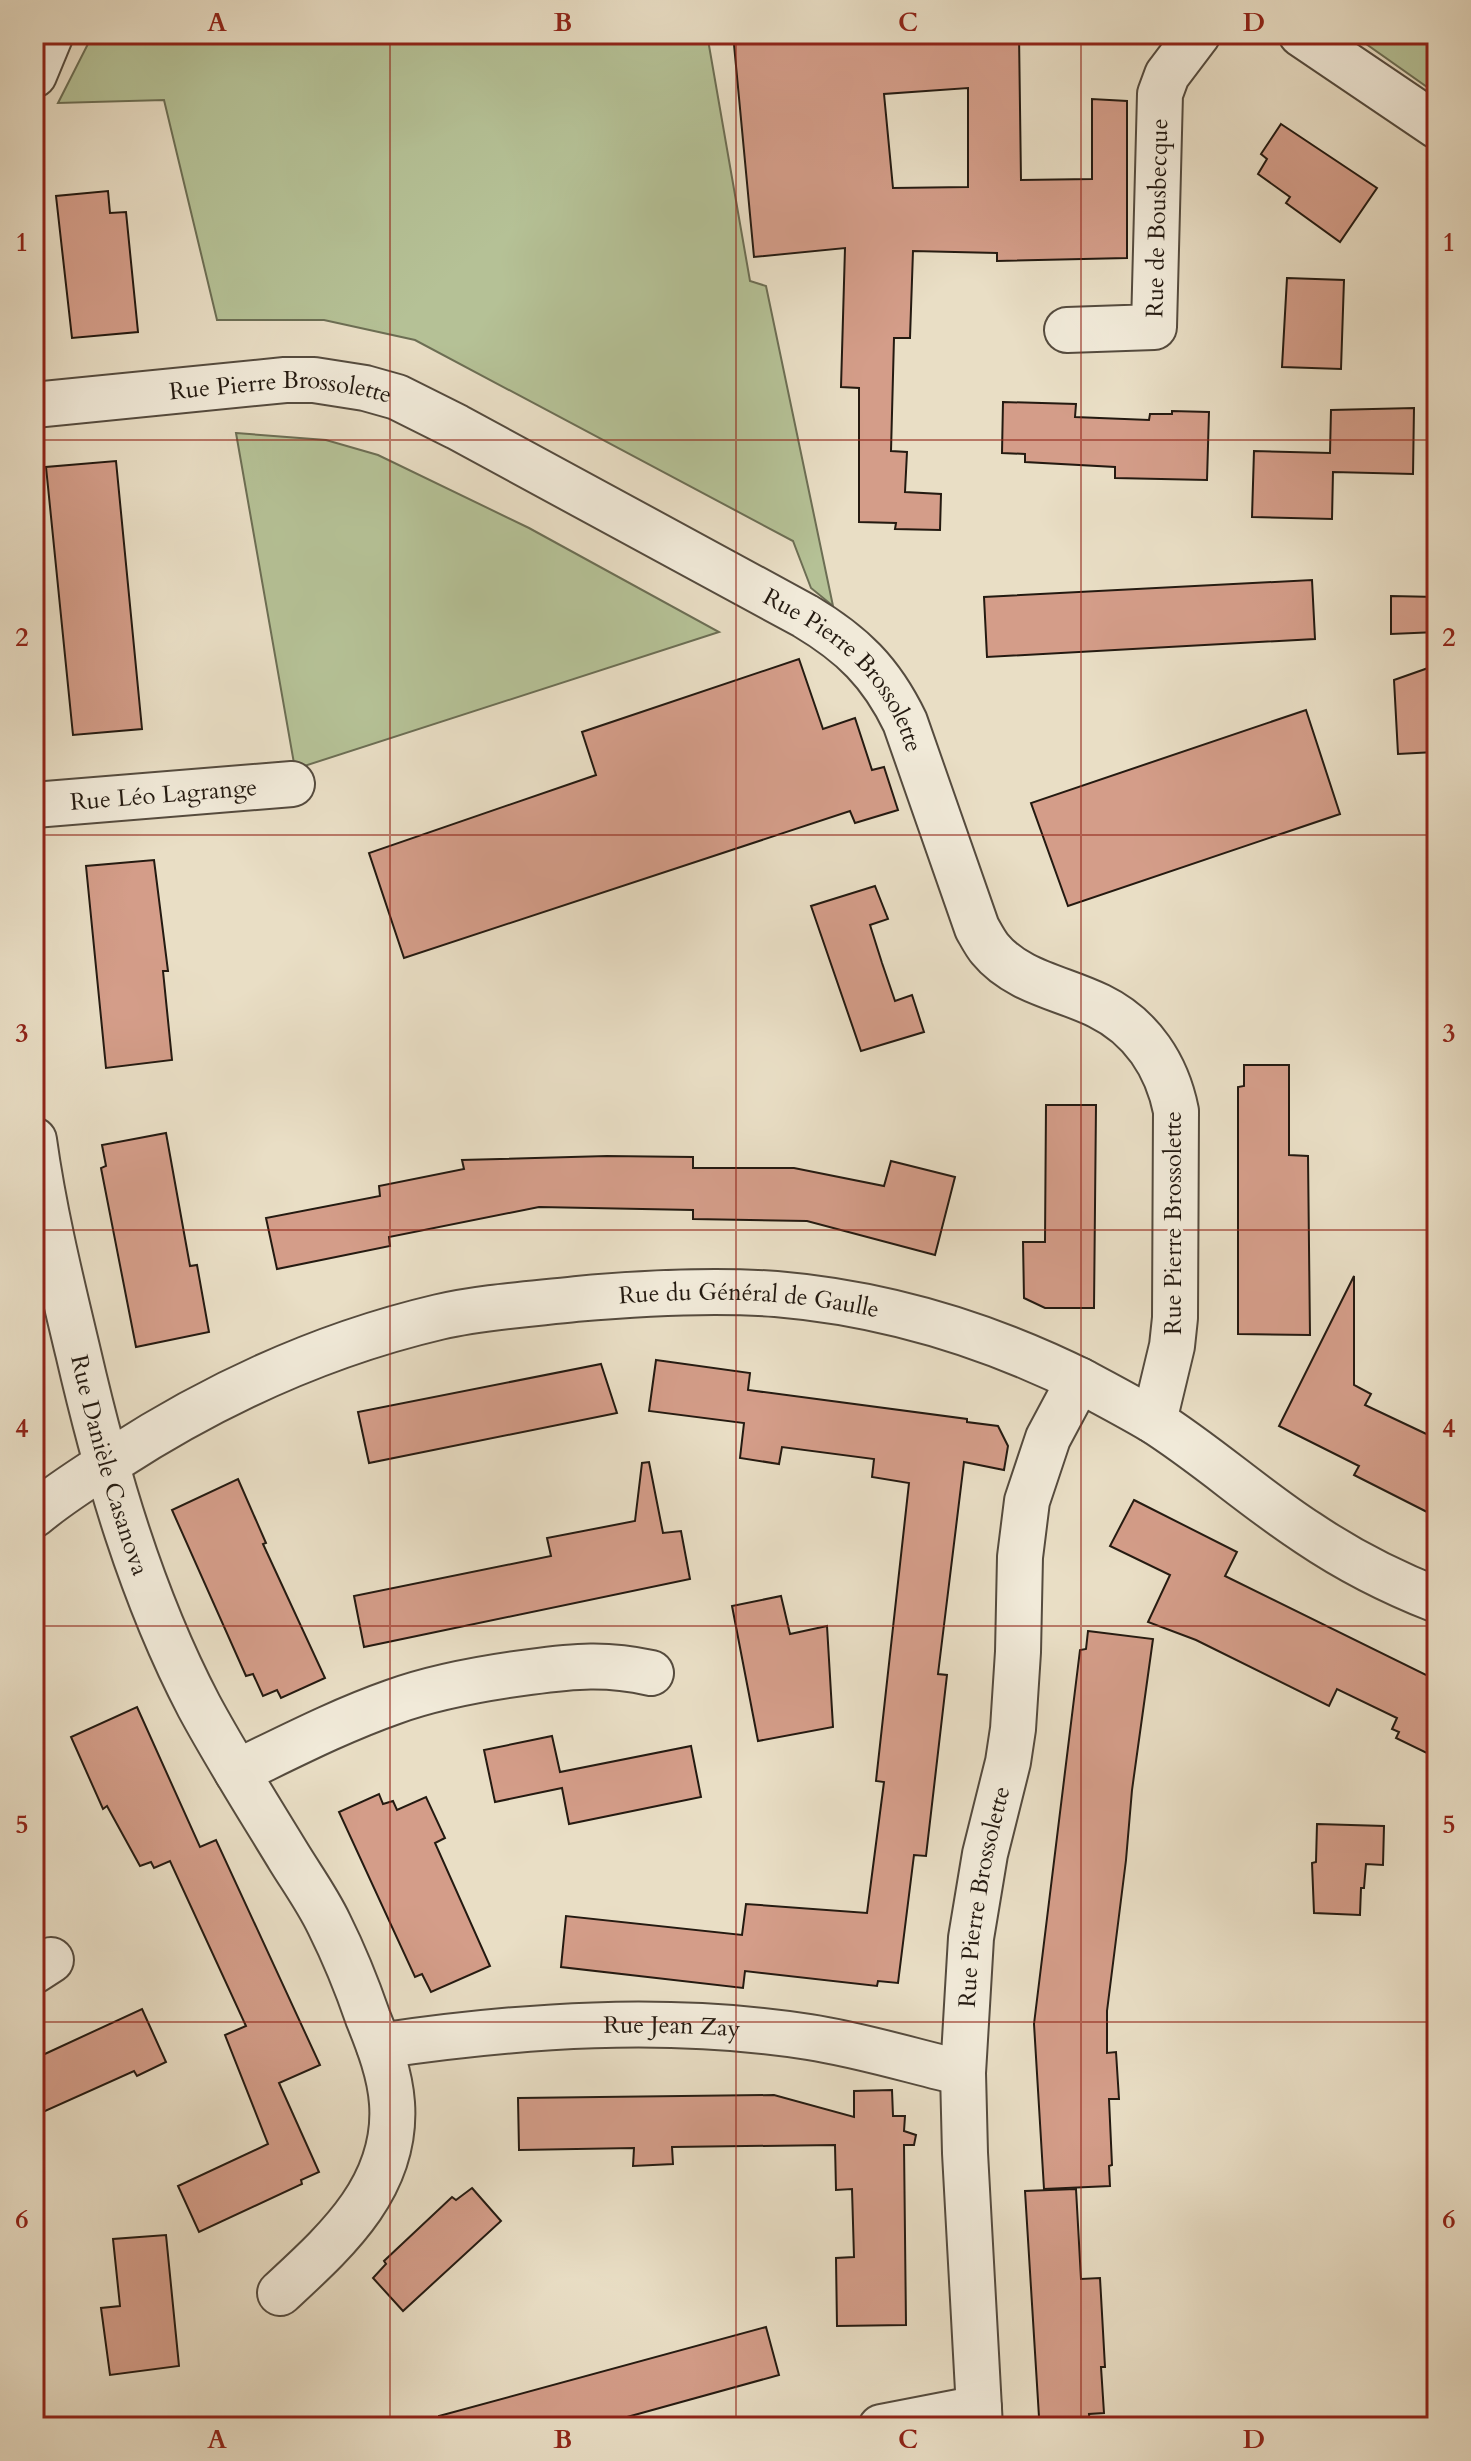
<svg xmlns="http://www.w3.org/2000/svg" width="1471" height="2461" font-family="Cardo,serif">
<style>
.green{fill:#b5c196;stroke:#6c6e54;stroke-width:2}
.building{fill:#d49d89;stroke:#241a11;stroke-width:2;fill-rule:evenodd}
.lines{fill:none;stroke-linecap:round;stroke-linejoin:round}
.minor-casing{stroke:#554b3e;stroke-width:48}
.minor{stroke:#f1ead9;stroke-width:44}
.grid{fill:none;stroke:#8f2418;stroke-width:2;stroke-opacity:0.55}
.labels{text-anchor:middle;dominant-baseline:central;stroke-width:6;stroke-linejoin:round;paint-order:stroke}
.street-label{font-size:24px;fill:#241a11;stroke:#f1ead9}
.neatline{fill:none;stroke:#8f2418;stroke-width:3}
.grid-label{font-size:26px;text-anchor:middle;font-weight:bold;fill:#8f2418}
</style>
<rect width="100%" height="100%" fill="#e9dec5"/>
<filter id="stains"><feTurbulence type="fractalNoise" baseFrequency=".0025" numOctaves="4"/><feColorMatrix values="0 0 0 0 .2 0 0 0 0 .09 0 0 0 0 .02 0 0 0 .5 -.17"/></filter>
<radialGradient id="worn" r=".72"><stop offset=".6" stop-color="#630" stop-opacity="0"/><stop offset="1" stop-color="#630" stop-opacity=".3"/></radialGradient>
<g class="green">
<path d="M 93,34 L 707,34 L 750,281 L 766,286 L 833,606 L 811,588 L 793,541 L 415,340 L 324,320 L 217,320 L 164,100 L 58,103 Z"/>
<path d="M 1352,34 L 1437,34 L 1437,94 Z"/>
<path d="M 236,433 L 326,440 L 378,455 L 529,528 L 719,632 L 295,769 Z"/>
</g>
<g class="building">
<path d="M 733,34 L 1019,34 L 1021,180 L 1092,179 L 1092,99 L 1127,101 L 1127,258 L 997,261 L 997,253 L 913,251 L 910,338 L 894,338 L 891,451 L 907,452 L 905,492 L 941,494 L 940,530 L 895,529 L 896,523 L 859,522 L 859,388 L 841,387 L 845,248 L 754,257 ZM 968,88 L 968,187 L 893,188 L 884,94 Z"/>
<path d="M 1281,124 L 1377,188 L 1340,242 L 1286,203 L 1290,197 L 1258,174 L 1267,159 L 1261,154 Z"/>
<path d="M 108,191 L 110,213 L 126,212 L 138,332 L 72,338 L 56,196 Z"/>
<path d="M 1287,278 L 1344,280 L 1341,369 L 1282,367 Z"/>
<path d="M 1003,402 L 1076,404 L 1075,417 L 1149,420 L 1150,414 L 1172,414 L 1172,411 L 1209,412 L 1207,480 L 1115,478 L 1115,467 L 1025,462 L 1025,454 L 1002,453 Z"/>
<path d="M 1414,408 L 1413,474 L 1333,472 L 1332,519 L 1252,517 L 1254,451 L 1330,453 L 1331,410 Z"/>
<path d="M 116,461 L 142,729 L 73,735 L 46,467 Z"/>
<path d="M 1312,580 L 1315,639 L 987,657 L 984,597 Z"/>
<path d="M 1391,596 L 1437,597 L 1437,632 L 1391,634 Z"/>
<path d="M 799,659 L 823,729 L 855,718 L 872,770 L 884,767 L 898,810 L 855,823 L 850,811 L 404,958 L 369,853 L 596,775 L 582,732 Z"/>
<path d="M 1431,667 L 1435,752 L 1398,754 L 1394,680 Z"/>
<path d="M 1306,710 L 1340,814 L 1068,906 L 1031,803 Z"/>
<path d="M 154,860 L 168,971 L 163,971 L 172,1060 L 106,1068 L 86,866 Z"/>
<path d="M 875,886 L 888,919 L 870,925 L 882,963 L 895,1001 L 912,995 L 924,1032 L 861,1051 L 811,906 Z"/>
<path d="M 1244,1065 L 1289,1065 L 1289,1155 L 1308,1156 L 1310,1335 L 1238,1334 L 1238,1087 L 1244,1086 Z"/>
<path d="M 1046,1105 L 1096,1105 L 1094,1308 L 1045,1308 L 1024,1298 L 1023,1242 L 1045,1242 Z"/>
<path d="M 166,1133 L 190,1266 L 197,1265 L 209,1332 L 136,1347 L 101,1168 L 106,1166 L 102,1145 Z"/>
<path d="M 607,1156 L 693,1157 L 693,1168 L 794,1168 L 884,1186 L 891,1161 L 955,1177 L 935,1255 L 807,1221 L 693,1219 L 693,1210 L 539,1207 L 389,1237 L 390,1246 L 277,1269 L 266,1218 L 380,1196 L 379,1186 L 464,1169 L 462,1160 Z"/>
<path d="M 1354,1276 L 1354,1385 L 1371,1394 L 1365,1405 L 1437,1439 L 1437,1517 L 1354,1475 L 1359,1466 L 1279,1426 Z"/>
<path d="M 656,1360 L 750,1373 L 748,1390 L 967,1419 L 967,1422 L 998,1426 L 1008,1446 L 1004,1470 L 964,1462 L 938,1674 L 947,1675 L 926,1856 L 914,1855 L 898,1983 L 878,1981 L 877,1986 L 745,1971 L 743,1988 L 561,1967 L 566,1916 L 742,1935 L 746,1904 L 867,1913 L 884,1782 L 876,1781 L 909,1483 L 872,1477 L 874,1459 L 782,1447 L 779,1464 L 740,1458 L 744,1423 L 649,1411 Z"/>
<path d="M 601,1364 L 617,1413 L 369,1463 L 358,1412 Z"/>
<path d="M 649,1462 L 663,1533 L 681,1531 L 690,1579 L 364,1647 L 354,1596 L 551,1556 L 547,1538 L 635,1521 L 642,1463 Z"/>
<path d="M 238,1479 L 266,1543 L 263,1544 L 325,1678 L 281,1698 L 277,1690 L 263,1696 L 253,1674 L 246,1676 L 172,1510 Z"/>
<path d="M 1134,1500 L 1237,1552 L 1225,1576 L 1430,1677 L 1437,1664 L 1437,1758 L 1396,1738 L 1399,1732 L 1392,1729 L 1397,1718 L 1337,1689 L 1329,1706 L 1196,1640 L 1148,1622 L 1170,1575 L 1110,1546 Z"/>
<path d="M 781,1596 L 790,1634 L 827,1626 L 833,1727 L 758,1741 L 732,1606 Z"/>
<path d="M 1088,1631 L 1153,1639 L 1132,1790 L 1126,1860 L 1107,2011 L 1107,2053 L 1116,2052 L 1119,2099 L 1109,2099 L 1112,2165 L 1109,2166 L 1110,2186 L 1044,2189 L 1034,2024 L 1080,1650 L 1086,1649 Z"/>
<path d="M 137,1707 L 200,1847 L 216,1840 L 320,2065 L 279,2083 L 319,2172 L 301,2180 L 302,2184 L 199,2232 L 178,2186 L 268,2144 L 225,2035 L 246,2026 L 170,1861 L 154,1868 L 151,1862 L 140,1866 L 107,1806 L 103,1809 L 71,1737 Z"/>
<path d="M 552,1736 L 560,1772 L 691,1746 L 701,1797 L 569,1824 L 562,1788 L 495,1802 L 484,1750 Z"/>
<path d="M 379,1794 L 383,1804 L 393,1801 L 397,1810 L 426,1797 L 445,1838 L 435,1843 L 490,1966 L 431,1992 L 422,1974 L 415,1977 L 339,1812 Z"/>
<path d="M 1317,1824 L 1384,1826 L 1383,1865 L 1366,1864 L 1364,1888 L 1361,1888 L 1360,1915 L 1314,1913 L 1312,1863 L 1316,1862 Z"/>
<path d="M 142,2009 L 166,2062 L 137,2076 L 134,2071 L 34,2116 L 34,2059 Z"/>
<path d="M 892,2090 L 893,2116 L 905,2116 L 904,2131 L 916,2135 L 914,2145 L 904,2145 L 906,2325 L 837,2326 L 836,2258 L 854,2257 L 852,2189 L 836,2190 L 835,2145 L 672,2147 L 673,2164 L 633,2166 L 634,2148 L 519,2150 L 518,2098 L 774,2095 L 854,2117 L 854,2091 Z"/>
<path d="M 472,2188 L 501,2221 L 403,2311 L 373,2278 L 386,2264 L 384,2261 L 452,2197 L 456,2200 Z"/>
<path d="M 1076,2189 L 1081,2279 L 1100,2278 L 1105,2367 L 1101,2367 L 1104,2413 L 1089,2414 L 1090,2427 L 1044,2427 L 1044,2419 L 1039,2417 L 1025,2191 Z"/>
<path d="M 166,2235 L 179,2366 L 110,2375 L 101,2308 L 120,2306 L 113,2239 Z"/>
<path d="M 766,2327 L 779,2375 L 591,2427 L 440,2427 L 439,2416 Z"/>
</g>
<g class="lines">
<defs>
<g id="minor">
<path d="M 1301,34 L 1437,126"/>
<path d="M 34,75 L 51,34"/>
<path id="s1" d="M 1067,330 L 1154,327 L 1160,94 L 1167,75 L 1198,34"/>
<path id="s2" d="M 34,405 L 285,380 L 314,380 L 365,388 L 397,397 L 457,427 L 805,616 C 852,644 881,672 905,722 L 977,928 C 981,935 985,943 990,949 C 1017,982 1063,988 1099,1006 C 1142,1027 1167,1066 1176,1111 L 1175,1318 L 1172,1346 L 1154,1421"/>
<path id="s3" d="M 34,805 L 292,784"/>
<path id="s4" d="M 34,1140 C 44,1212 61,1281 78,1352 C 106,1473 141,1595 199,1706 C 227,1758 259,1808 290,1859 C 303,1880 318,1901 329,1924 C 344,1954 357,1986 368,2018 C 379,2045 390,2074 392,2103 C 398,2187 335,2242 280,2293"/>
<path id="s5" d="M 34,1515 C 60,1493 88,1476 116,1458 C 215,1394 324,1344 439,1317 C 483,1307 531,1304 576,1299 C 642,1293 709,1289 776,1294 C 883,1303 989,1335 1085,1383 C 1107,1395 1130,1407 1152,1420 C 1206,1454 1254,1498 1308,1533 C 1348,1560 1391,1582 1437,1600"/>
<path d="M 237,1772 C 289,1747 339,1721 393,1702 C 437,1686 484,1678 530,1672 C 575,1666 606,1663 651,1673"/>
<path d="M 34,1971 L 51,1960"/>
<path id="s6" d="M 379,2046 C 521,2025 666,2015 809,2037 C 861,2045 912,2061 963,2073"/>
<path d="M 881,2427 L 979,2408"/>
<path id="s7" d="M 980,2427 L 965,2153 L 963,2073 L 971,1938 L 985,1854 L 1008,1762 L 1013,1729 L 1018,1652 L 1020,1557 L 1027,1501 L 1048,1438 L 1079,1380"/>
</g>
</defs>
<use href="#minor" class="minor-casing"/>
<use href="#minor" class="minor"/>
</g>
<path class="grid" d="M 390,34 L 390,2427M 736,34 L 736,2427M 1081,34 L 1081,2427M 34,440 L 1437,440M 34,835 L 1437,835M 34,1230 L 1437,1230M 34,1626 L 1437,1626M 34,2022 L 1437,2022"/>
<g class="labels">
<g class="street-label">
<text stroke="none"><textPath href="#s1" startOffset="196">Rue de Bousbecque</textPath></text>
<text stroke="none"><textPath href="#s2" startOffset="248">Rue Pierre Brossolette</textPath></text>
<text stroke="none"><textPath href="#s2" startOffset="896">Rue Pierre Brossolette</textPath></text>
<text stroke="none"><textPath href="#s3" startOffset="130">Rue Léo Lagrange</textPath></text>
<text transform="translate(1173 1223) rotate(-90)">Rue Pierre Brossolette</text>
<text stroke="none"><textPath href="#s5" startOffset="766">Rue du Général de Gaulle</textPath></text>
<text stroke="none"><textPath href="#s4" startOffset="334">Rue Danièle Casanova</textPath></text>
<text stroke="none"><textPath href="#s7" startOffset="532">Rue Pierre Brossolette</textPath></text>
<text stroke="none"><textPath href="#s6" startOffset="294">Rue Jean Zay</textPath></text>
</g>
</g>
<rect width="1471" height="2461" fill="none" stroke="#e9dec5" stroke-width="88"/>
<rect x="44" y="44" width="1383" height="2373" class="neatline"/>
<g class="grid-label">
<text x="217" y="31">A</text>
<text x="563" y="31">B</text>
<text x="908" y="31">C</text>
<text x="1254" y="31">D</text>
<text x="22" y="251">1</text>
<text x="1449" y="251">1</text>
<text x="22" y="646">2</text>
<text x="1449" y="646">2</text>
<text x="22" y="1042">3</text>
<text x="1449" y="1042">3</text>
<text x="22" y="1437">4</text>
<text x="1449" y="1437">4</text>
<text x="22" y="1833">5</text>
<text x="1449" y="1833">5</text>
<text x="22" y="2228">6</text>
<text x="1449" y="2228">6</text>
<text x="217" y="2448">A</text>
<text x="563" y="2448">B</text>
<text x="908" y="2448">C</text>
<text x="1254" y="2448">D</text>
</g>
<rect width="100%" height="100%" filter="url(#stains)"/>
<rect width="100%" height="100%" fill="url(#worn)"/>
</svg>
